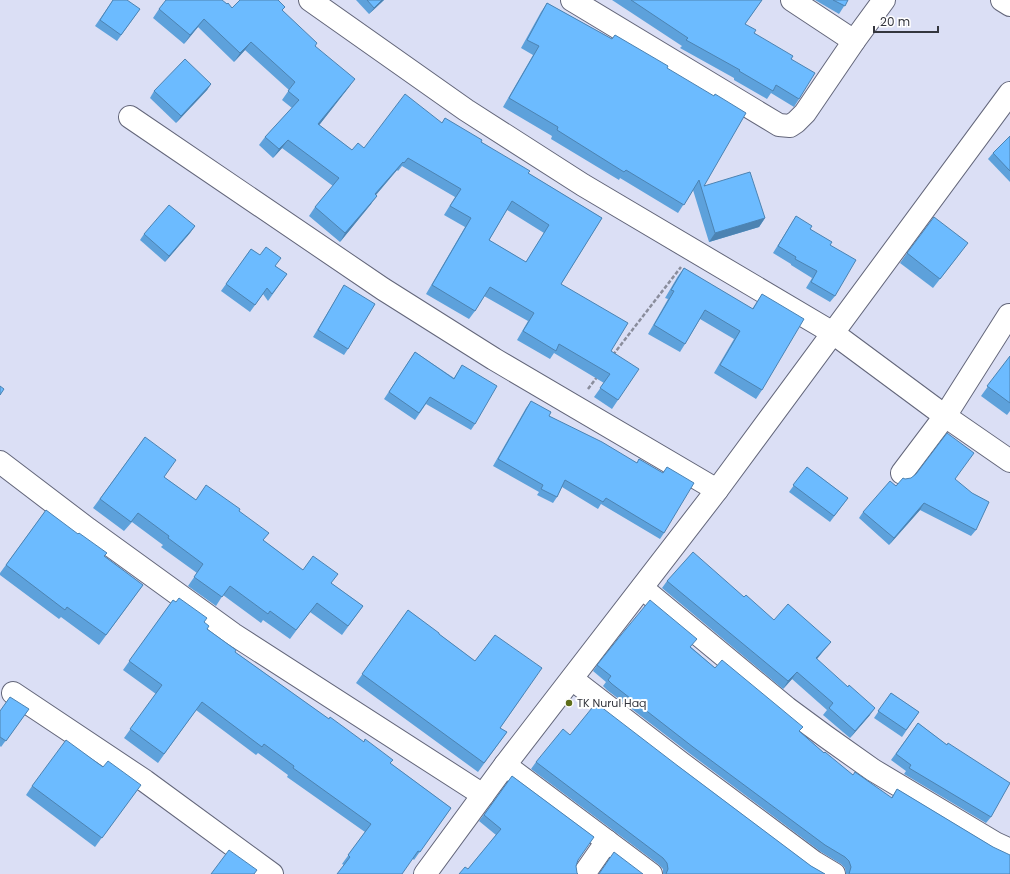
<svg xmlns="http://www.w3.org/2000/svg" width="1010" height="874" font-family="Poppins,sans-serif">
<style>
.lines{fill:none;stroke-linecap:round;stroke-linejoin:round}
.minor-casing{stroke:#63667a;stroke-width:24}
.path{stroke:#8a8d9c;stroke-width:2.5;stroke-dasharray:4 2;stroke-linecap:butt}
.minor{stroke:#fff;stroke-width:22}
.wall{fill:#5da1db;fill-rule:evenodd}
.shaded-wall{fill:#4c83b2}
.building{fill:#6cbbff;stroke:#4c83b2;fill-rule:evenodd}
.poi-dot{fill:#5e6e1a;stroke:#fff;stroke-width:1.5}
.labels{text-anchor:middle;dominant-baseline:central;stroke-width:4;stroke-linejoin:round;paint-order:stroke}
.poi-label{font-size:11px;fill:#34363e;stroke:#fff;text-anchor:start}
</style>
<rect width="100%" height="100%" fill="#dbdff5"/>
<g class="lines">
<defs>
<g id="minor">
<path d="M 310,0 L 466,110 L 583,185 L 833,333 L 945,416 L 1010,461"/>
<path d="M 572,0 L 779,125 L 790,126 L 796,122 L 805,113 L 854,41"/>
<path d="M 792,0 L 854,41 L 884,0"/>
<path d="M 1002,0 L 1010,5"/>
<path d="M 130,117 L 383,289 L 494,359 L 717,490"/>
<path d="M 0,462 L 88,529 L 233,634 L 483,795"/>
<path d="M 902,473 L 945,416 L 1009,315"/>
<path d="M 642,588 L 787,708 L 825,736 L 873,770 L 995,843 L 1010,850"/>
<path d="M 572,679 L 681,763 L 814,862 L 834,874"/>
<path d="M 13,693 L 145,781 L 272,874"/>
<path d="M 505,765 L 651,874"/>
<path d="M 425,874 L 505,765 L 717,490 L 1010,93"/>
<path d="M 584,874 L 607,841"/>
</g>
</defs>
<use href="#minor" class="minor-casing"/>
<g class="path">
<path d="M 613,355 L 681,267"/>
<path d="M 588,389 L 597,377"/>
</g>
<use href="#minor" class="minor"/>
</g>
<g class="wall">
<path d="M 113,0 L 140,9 L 117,41 L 95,26 Z"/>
<path d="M 356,0 L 384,0 L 369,14 Z"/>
<path d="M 612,0 L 762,0 L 745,24 L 754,33 L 791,59 L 799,99 L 794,107 L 771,93 L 767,99 L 734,80 L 734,78 L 680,48 L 682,46 Z"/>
<path d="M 815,0 L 848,0 L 839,14 Z"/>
<path d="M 547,3 L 612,39 L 615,35 L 667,68 L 704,186 L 765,218 L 759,227 L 709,242 L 693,190 L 678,213 L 620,178 L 619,180 L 551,139 L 552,136 L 503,107 L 533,55 L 521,48 L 541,12 Z"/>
<path d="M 227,4 L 232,8 L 285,7 L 282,10 L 315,46 L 349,87 L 319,125 L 352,150 L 364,148 L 442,123 L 445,118 L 528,173 L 602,218 L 561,284 L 611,351 L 618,400 L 612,409 L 594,397 L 604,383 L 554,353 L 550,359 L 517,340 L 528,321 L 484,296 L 475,311 L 469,319 L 426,294 L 465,227 L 444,215 L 455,197 L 402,166 L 398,171 L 397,170 L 376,195 L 371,204 L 340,242 L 309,216 L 315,207 L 333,186 L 282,148 L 273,158 L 259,145 L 265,137 L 292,108 L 282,100 L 289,90 L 245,50 L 234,62 L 198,27 L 184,44 L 153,18 L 159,9 ZM 507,210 L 544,233 L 526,262 L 489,240 Z"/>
<path d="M 211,84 L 207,90 L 176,123 L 150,98 L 154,91 Z"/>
<path d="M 1010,136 L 1010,182 L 988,159 L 993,153 Z"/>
<path d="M 796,216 L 810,229 L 830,245 L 835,296 L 830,302 L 806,288 L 812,278 L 791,265 L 791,264 L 773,253 Z"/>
<path d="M 195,226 L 190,233 L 165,262 L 140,240 L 144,234 Z"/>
<path d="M 251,249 L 287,274 L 268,301 L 263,294 L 250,312 L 221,291 Z"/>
<path d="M 961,252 L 933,288 L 900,263 L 907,253 Z"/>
<path d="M 684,268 L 752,309 L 762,294 L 762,390 L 756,399 L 714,373 L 734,339 L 700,319 L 685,344 L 680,352 L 648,334 L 668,299 L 665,298 L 678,276 Z"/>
<path d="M 344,285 L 348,349 L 344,355 L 313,337 L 340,292 Z"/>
<path d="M 415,352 L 454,378 L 462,365 L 475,424 L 471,430 L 426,404 L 415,420 L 384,399 Z"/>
<path d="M 1010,356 L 1010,411 L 1007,415 L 981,396 Z"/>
<path d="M 531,401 L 549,416 L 637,463 L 639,459 L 663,473 L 667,467 L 664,533 L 660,539 L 601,504 L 598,509 L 562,487 L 557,497 L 553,503 L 537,495 L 539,492 L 493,466 L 526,408 Z"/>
<path d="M 145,437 L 164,477 L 196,500 L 239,511 L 263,540 L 303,570 L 331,583 L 363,606 L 342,635 L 310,612 L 290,639 L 263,620 L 261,623 L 223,595 L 216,606 L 188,586 L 197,573 L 161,547 L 163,545 L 132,522 L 124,531 L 93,508 Z"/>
<path d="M 807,467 L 848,498 L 830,522 L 789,492 Z"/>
<path d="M 905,479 L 955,479 L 976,530 L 971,536 L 920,510 L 889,545 L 859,518 L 863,512 Z"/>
<path d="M 46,510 L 104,556 L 143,585 L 99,645 L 61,617 L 59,619 L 0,575 L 0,573 Z"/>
<path d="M 667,581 L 744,597 L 774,620 L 831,642 L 825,649 L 817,659 L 870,715 L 850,738 L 823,715 L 827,710 L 792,679 L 783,689 L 662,588 Z"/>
<path d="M 173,600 L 204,622 L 207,629 L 235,652 L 390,763 L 451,808 L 414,860 L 413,859 L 344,865 L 342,864 L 365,832 L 287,777 L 288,775 L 258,753 L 256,755 L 196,710 L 158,763 L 124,738 L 156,694 L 123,670 Z"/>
<path d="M 408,610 L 439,634 L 475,661 L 524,694 L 500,728 L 507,732 L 478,772 L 356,683 Z"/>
<path d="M 691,647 L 715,668 L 800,732 L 824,753 L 853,775 L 891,798 L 897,789 L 993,847 L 1010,874 L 846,874 L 845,868 L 841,864 L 821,852 L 689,753 L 607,690 L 603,686 L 606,682 L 593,671 L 597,665 Z"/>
<path d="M 891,693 L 919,712 L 902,737 L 874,718 Z"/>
<path d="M 29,709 L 1,747 L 0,746 L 0,711 Z"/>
<path d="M 918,723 L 947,745 L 991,817 L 986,823 L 904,774 L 906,771 L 891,760 Z"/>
<path d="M 570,735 L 678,766 L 811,866 L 825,874 L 663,874 L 663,869 L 658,864 L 531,769 L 536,762 Z"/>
<path d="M 512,776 L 594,837 L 468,869 L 496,835 L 479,821 Z"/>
<path d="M 32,786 L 134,794 L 95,847 L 26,795 Z"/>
</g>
<g class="shaded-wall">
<path d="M 382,0 L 384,0 L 369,14 L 374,8 Z"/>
<path d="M 204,19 L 198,27 L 184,44 L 190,35 Z"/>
<path d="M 251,42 L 245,50 L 234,62 L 240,53 Z"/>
<path d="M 355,79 L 349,87 L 313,133 L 318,124 Z"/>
<path d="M 211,84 L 207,90 L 176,123 L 181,116 Z"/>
<path d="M 288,140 L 282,148 L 273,158 L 279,149 Z"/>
<path d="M 403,162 L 397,170 L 369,203 L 375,194 Z"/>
<path d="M 377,196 L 371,204 L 340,242 L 345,233 Z"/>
<path d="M 765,218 L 759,227 L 709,242 L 715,233 Z"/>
<path d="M 195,226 L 190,233 L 165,262 L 169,256 Z"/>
<path d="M 924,503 L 920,510 L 889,545 L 894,538 Z"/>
<path d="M 831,642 L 825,649 L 811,666 L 816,658 Z"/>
<path d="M 797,672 L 792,679 L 783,689 L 788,681 Z"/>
<path d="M 875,708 L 870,715 L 850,738 L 855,731 Z"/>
</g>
<g class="building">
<path d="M 113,0 L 127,0 L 140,9 L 121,35 L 100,20 Z"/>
<path d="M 166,0 L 222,0 L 227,4 L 228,3 L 232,8 L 240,0 L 278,0 L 285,7 L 282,10 L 317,43 L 315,46 L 355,79 L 318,124 L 352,150 L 358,143 L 364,148 L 405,94 L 442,123 L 445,118 L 482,140 L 481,142 L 530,171 L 528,173 L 602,218 L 561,284 L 628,323 L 611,351 L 639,369 L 618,400 L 600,388 L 610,374 L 559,344 L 556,351 L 523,331 L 534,313 L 490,287 L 475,311 L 432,285 L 471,218 L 450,206 L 461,189 L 408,158 L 404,163 L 403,162 L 375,194 L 377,196 L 345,233 L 315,207 L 339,178 L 288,140 L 279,149 L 265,137 L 299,100 L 288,91 L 295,82 L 251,42 L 240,53 L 204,19 L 190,35 L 159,9 ZM 512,201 L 549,225 L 526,262 L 489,240 Z"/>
<path d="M 367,0 L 382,0 L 374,8 Z"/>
<path d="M 631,0 L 762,0 L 745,24 L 756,30 L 754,33 L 793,56 L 791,59 L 815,73 L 799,99 L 776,85 L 773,91 L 739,71 L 740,70 L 686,40 L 688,38 Z"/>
<path d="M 833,0 L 848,0 L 845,6 Z"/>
<path d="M 547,3 L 612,39 L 615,35 L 668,66 L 667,68 L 714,96 L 715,94 L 746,113 L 704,186 L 750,172 L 765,218 L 715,233 L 699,180 L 684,205 L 626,170 L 624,172 L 557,130 L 558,127 L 509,98 L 539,46 L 527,40 Z"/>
<path d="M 185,59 L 211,84 L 181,116 L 154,91 Z"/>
<path d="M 1010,136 L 1010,171 L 993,153 Z"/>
<path d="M 169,205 L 195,226 L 169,256 L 144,234 Z"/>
<path d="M 796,216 L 812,226 L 810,229 L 832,242 L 830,245 L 856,260 L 835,296 L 811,282 L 817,271 L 795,259 L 796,257 L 778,246 Z"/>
<path d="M 934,217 L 968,243 L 940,279 L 907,253 Z"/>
<path d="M 266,247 L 281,258 L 275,266 L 287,274 L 272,294 L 267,288 L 255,305 L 226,284 L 251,249 L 260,255 Z"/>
<path d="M 684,268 L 753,309 L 762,294 L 804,319 L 762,390 L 720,365 L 740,331 L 705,310 L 685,344 L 654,325 L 674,291 L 671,290 Z"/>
<path d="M 344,285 L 375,304 L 348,349 L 318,330 Z"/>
<path d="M 415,352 L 454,379 L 462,365 L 497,386 L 475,424 L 430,397 L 419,413 L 389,392 Z"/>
<path d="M 1010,356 L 1010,403 L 987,386 Z"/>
<path d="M 0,386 L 4,389 L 0,395 Z"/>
<path d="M 531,401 L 551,412 L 549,416 L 602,442 L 637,463 L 639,459 L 663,473 L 667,467 L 694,483 L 664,533 L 606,498 L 603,502 L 565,480 L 557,497 L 541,489 L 543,485 L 498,459 Z"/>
<path d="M 947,433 L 974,453 L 955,479 L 972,493 L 989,502 L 976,530 L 924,503 L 894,538 L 863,512 L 890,481 L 896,486 L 903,478 L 905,479 L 911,478 L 916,474 Z"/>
<path d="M 145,437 L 176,460 L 164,477 L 196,500 L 206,485 L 240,509 L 239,511 L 269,533 L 263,540 L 303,570 L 313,556 L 338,574 L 331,583 L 363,606 L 348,626 L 317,603 L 296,630 L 270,611 L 268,614 L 230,586 L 222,597 L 194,577 L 203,564 L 168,538 L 169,536 L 138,513 L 131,522 L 100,499 Z"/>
<path d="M 807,467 L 848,498 L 834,516 L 793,485 Z"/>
<path d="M 46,510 L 78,534 L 79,533 L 107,553 L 104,556 L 143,585 L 106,635 L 67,607 L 65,610 L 6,565 Z"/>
<path d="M 693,552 L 744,597 L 746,595 L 774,620 L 788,604 L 831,642 L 816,658 L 848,687 L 849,685 L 875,708 L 855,731 L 829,708 L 833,703 L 797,672 L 788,681 L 667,581 Z"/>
<path d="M 179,598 L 207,618 L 204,622 L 209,626 L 207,629 L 236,650 L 235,652 L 329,719 L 330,717 L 364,742 L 365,739 L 393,760 L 390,763 L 451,808 L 420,852 L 418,851 L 402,874 L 337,874 L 350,857 L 348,855 L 371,824 L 293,768 L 294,766 L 264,744 L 262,747 L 202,702 L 164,754 L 130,729 L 162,685 L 129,661 L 173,600 L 176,602 Z"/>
<path d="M 650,600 L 697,639 L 690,647 L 715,668 L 722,660 L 803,727 L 799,731 L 824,753 L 825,752 L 853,775 L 855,772 L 892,798 L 897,789 L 993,847 L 1010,855 L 1010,874 L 849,874 L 851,867 L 849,861 L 845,857 L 825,845 L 693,747 L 612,684 L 608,680 L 611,676 L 597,665 L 621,635 Z"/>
<path d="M 408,610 L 439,633 L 439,634 L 475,661 L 495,635 L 542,668 L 500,728 L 507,732 L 484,763 L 362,674 Z"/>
<path d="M 891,693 L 919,712 L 906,730 L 878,711 Z"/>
<path d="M 10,697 L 29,709 L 6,741 L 0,737 L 0,711 Z"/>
<path d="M 596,703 L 678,766 L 811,866 L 825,874 L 666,874 L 668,869 L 667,863 L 663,858 L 536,762 L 563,729 L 570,735 Z"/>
<path d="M 918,723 L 947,745 L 948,743 L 1010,783 L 991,817 L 909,768 L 911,765 L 896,754 Z"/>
<path d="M 66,740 L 103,767 L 108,761 L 141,785 L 102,838 L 32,786 Z"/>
<path d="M 512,776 L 594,837 L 578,860 L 576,866 L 577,873 L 578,874 L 459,874 L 465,867 L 468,869 L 501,829 L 484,815 Z"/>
<path d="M 229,850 L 257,870 L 254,874 L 211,874 Z"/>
<path d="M 614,852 L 643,874 L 599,874 Z"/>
</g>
<circle class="poi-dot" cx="569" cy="703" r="4"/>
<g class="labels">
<g class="poi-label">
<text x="577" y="703">TK Nurul Haq</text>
</g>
</g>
<path d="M874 26v6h64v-6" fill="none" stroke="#34363e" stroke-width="2"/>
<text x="880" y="26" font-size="12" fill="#34363e" stroke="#ffffff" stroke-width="3" paint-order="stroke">20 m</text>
</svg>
